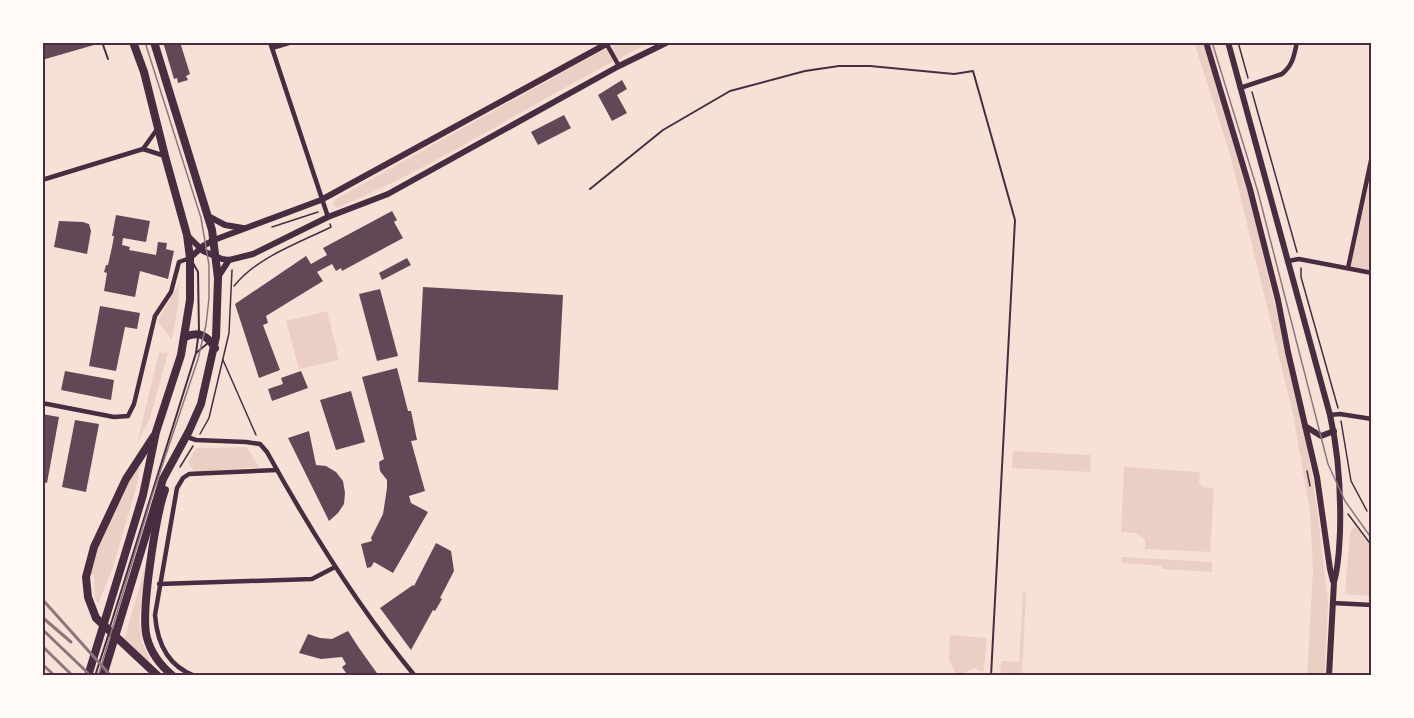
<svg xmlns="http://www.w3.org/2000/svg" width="1414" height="718" font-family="Ubuntu,sans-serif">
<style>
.green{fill:#ebcfc5}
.building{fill:#644757}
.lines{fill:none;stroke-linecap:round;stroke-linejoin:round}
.path{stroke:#4a2c40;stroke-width:1.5}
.service{stroke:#4a2c40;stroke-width:2}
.minor{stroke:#4a2c40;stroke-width:4.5}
.tertiary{stroke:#4a2c40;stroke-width:6}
.primary{stroke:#4a2c40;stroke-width:8}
.tram{stroke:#8f747c;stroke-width:1.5}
.rail{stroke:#8f747c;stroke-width:3}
.neatline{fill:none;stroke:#4a2c40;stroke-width:2}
</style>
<rect width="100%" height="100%" fill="#f7e1d7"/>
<g class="green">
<path d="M 623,42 L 652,42 C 545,94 446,162 337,208 L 333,206 L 334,200 L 603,50 Z"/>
<path d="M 1194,42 L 1203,42 L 1251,203 L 1305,434 L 1317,508 L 1328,601 L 1325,676 L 1307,676 L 1313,570 L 1310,513 L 1293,414 L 1230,154 Z"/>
<path d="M 1372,169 L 1372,273 L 1351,267 Z"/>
<path d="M 180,280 L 178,305 L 172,340 L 158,322 C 163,306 175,295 180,280 Z"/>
<path d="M 327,311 L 339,360 L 299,369 L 286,321 Z"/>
<path d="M 159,352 L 168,353 L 150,418 L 137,444 Z"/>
<path d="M 247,447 L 259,467 L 194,472 L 188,462 L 196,448 Z"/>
<path d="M 1013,451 L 1091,455 L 1090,472 L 1012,468 Z"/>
<path d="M 137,467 L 140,469 L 135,492 L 113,567 L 98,604 L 95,599 L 94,575 L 90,574 L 97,549 Z"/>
<path d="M 1124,467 L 1200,472 L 1199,483 L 1203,487 L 1214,489 L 1210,552 L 1145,549 L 1145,539 L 1135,533 L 1121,532 Z"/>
<path d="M 1356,527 L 1372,547 L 1372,596 L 1345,594 L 1350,534 L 1352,529 Z"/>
<path d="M 1121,557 L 1212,562 L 1212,572 L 1162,569 L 1162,566 L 1122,563 Z"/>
<path d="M 147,560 L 139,620 L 142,642 L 150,659 L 148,662 L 124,641 Z"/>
<path d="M 1023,593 L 1026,593 L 1022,676 L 1000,676 L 1001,661 L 1019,662 Z"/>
<path d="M 950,635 L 987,638 L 984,670 L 982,672 L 975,668 L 965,672 L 964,676 L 957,676 L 949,659 Z"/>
</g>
<g class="building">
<path d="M 42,42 L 93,42 L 94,45 L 42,60 Z"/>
<path d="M 163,42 L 180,42 L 190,74 L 186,76 L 188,80 L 178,83 L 177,78 L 174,79 Z"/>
<path d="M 622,80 L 627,89 L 617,95 L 627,113 L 612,121 L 598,95 Z"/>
<path d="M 564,115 L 571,128 L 538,145 L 531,132 Z"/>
<path d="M 392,211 L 397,220 L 394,222 L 403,238 L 342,271 L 341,268 L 336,271 L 332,264 L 317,272 L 323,281 L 266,316 L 268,323 L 263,325 L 280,370 L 259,378 L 235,304 L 306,256 L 311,264 L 327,255 L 323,248 Z"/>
<path d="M 116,215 L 150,221 L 146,242 L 123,238 L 122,245 L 130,247 L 129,250 L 156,255 L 158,242 L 167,243 L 166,249 L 174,251 L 168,279 L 140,271 L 135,297 L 104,291 L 107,273 L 104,272 L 106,265 L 108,265 L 112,247 L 114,236 L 112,236 Z"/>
<path d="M 59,221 L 83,222 L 89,224 L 91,231 L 87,254 L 54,247 Z"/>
<path d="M 407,258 L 411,265 L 382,280 L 379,273 Z"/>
<path d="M 423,287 L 563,295 L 558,390 L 418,382 Z"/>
<path d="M 380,289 L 398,356 L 377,361 L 359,294 Z"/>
<path d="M 100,306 L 140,313 L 137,329 L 125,327 L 116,371 L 89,366 Z"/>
<path d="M 397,368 L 408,411 L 411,411 L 417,440 L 411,441 L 425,491 L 409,496 L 411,503 L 428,512 L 393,573 L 374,562 L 371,567 L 367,568 L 361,544 L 372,541 L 371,538 L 383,514 L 387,488 L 387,480 L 380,471 L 379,462 L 384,459 L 362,377 Z"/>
<path d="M 65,371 L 114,380 L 111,400 L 61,390 Z"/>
<path d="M 301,371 L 308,388 L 272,401 L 268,389 L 283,384 L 281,378 Z"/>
<path d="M 351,391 L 365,442 L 336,450 L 320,400 Z"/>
<path d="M 42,414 L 59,417 L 47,483 L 42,482 Z"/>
<path d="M 75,420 L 99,424 L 86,492 L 62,487 Z"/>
<path d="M 309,431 L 316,465 L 326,466 L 336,472 L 343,481 L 345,493 L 344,504 L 338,513 L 329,521 L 288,438 Z"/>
<path d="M 436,543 L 451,551 L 454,571 L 440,598 L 442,599 L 435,611 L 433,610 L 411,650 L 380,608 L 413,585 L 414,586 Z"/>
<path d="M 348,631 L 359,648 L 379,676 L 348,676 L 342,667 L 346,664 L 342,657 L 321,659 L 299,653 L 308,634 L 320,638 L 332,639 Z"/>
</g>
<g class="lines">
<g class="path">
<path d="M 1238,42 L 1248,78"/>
<path d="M 1252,92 L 1297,252"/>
<path d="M 272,227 L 318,212"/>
<path d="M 1301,268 L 1301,277 L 1338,408"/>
<path d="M 234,286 C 257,257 299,243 331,227 L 330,224"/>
<path d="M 223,360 L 256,435"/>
<path d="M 1341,421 L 1351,481 L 1367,511"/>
<path d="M 200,434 L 209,418 L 229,333 L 232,270"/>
<path d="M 180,467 L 193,446"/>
<path d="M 1307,471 L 1310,486"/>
<path d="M 1348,514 L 1372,546"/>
</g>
<g class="service">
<path d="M 102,42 L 108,59"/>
<path d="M 590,189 L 663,130 L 730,91 L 805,71 L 839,66 L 870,66 L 954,74 L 973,71 L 1015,220 L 991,676"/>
<path d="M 192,261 L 198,272 L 199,332"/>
<path d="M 196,353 L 208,343"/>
<path d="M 1370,517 L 1372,517"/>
<path d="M 110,627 L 196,353 L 198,338"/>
<path d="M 95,676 L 109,633"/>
</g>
<g class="minor">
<path d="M 270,42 L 328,217"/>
<path d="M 606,43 L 619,66"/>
<path d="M 272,48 L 292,42"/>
<path d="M 1240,88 L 1282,74 C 1293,65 1294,56 1297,42"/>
<path d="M 143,149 L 158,128"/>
<path d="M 42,180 L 143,149 L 165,156"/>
<path d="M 1288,261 L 1299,259 L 1372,273"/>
<path d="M 1348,268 L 1372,156"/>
<path d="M 42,403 L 114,417 L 128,416 L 134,404 L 155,316 L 171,292 L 179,262 L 190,258"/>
<path d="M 1330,415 L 1340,414 L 1372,419"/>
<path d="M 190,438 L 196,440 L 246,442 L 260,444 L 267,452 C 310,530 358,607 415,676"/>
<path d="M 159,584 L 312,579 L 335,567"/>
<path d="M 1333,603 L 1372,605"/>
<path d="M 195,676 C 167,666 157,642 155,615 L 177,488 L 183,478 L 189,474 L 277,470"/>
</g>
<g class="tertiary">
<path d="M 1206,42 L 1250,189 L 1278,300 L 1288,352 L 1317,477 L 1330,569 L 1333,581"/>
<path d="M 1228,42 L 1330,415 C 1339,454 1341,492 1340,532 C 1339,549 1339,565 1334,582 L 1329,676"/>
<path d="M 208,216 L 225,225 L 243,228"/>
<path d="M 187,235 L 203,251 L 222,259 L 229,260 L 253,254 L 328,217 L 388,194 L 619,66 L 668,42"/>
<path d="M 190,258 L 203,246 L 214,240 L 321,200 L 610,42"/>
<path d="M 218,277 L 229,260"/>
<path d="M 1305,426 L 1321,436 L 1334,431"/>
</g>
<g class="primary">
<path d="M 185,337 C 199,331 207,335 215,348"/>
<path d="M 154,436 L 126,479 L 94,547 L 86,577 L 88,597 L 96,618 L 158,676"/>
<path d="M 165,490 C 156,515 140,614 147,638 C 151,653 161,666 173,676"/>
<path d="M 88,676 L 143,495 L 156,432 L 181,355 L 190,300 L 190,258 L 187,235 L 165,156 L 144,72 L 133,42"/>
<path d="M 103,676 L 163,479 L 189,431 L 201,404 L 216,337 L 218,278 L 212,230 L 154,42"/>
</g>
<g class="tram">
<path d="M 1212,42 L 1258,192 L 1328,464 L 1345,501 L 1372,539"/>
<path d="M 98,676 L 152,496 L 198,359 L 206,325 L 209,298 L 209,265 L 201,218 L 145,42"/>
</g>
<g class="rail">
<path d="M 42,599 L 111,676"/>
<path d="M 42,617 L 71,642"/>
<path d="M 42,629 L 91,676"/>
<path d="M 42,646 L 73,676"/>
<path d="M 42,664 L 55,676"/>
</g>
</g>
<rect width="1414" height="718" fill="none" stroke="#fffaf5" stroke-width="87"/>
<rect x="44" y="44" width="1326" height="630" class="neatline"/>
</svg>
